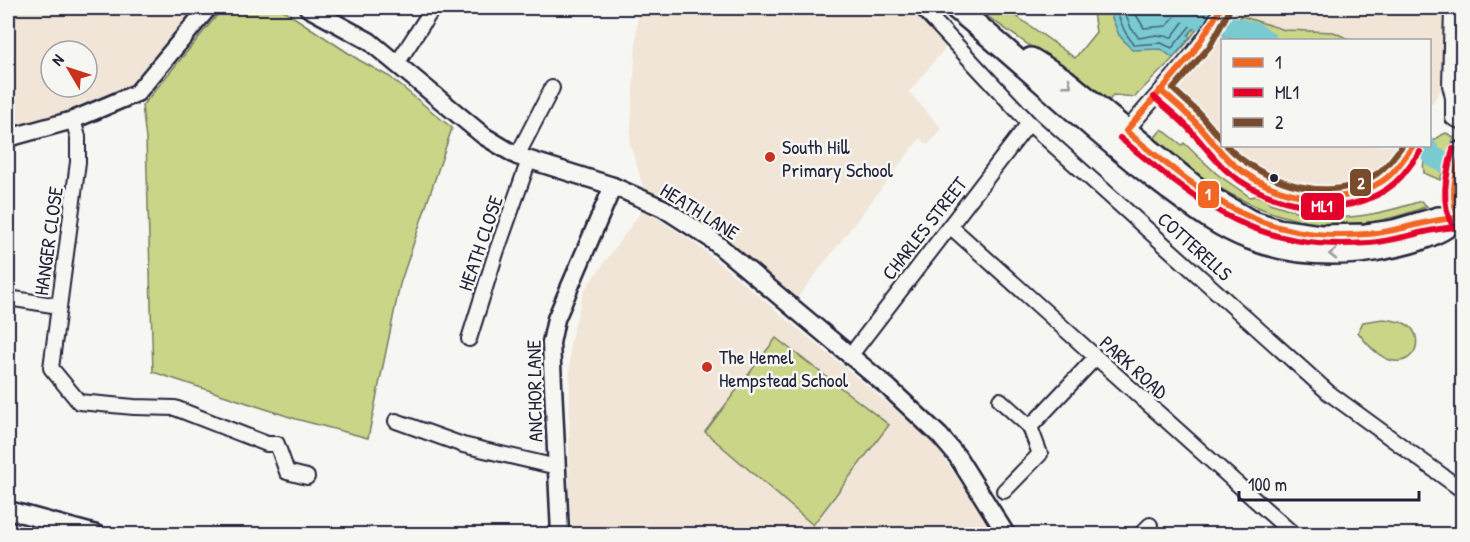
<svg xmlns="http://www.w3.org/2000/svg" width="1470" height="542" font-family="'Patrick Hand',sans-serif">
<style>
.built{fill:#f0e5d6;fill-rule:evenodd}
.green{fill:#cad588;stroke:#767c62;stroke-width:1.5}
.water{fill:#79cad1;stroke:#568795;stroke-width:1.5}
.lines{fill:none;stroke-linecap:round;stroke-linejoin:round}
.shore{stroke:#456577;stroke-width:1.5}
.river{stroke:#79cad1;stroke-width:21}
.minor-casing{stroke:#22223b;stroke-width:18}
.tertiary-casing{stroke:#22223b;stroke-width:21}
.primary-casing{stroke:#22223b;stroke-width:26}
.minor{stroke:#f6f6f2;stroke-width:14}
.tertiary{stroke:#f6f6f2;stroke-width:16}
.primary{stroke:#f6f6f2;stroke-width:21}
.bus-1-casing{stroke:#f6f6f2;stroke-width:10}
.bus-2-casing{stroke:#f6f6f2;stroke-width:10}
.bus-3-casing{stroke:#f6f6f2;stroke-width:10}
.bus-1{stroke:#f26522;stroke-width:6}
.bus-2{stroke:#e4002b;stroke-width:6}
.bus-3{stroke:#7a4b2a;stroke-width:6}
.oneway{stroke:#9797a0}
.poi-dot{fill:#c8321e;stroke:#f6f6f2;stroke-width:2}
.bus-dot{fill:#22223b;stroke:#f6f6f2;stroke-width:2}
.labels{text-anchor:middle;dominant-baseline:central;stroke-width:5;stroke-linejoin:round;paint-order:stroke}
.poi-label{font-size:20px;fill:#22223b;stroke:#f6f6f2;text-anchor:start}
.street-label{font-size:20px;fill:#22223b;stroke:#f6f6f2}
.line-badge{stroke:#f6f6f2;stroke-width:2}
.badge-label{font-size:16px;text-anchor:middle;font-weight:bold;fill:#fff}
</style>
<rect width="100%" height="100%" fill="#f6f6f2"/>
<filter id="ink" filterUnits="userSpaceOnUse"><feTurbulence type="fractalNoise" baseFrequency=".0167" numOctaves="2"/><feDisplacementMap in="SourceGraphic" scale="12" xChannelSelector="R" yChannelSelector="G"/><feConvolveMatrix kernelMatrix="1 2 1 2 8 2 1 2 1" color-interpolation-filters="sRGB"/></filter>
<g filter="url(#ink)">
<g class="built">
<path d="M 8,8 L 203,8 L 143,77 L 91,110 L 8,132 ZM 51,51 L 87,51 L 87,87 L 51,87 Z"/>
<path d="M 638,8 L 914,8 L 950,42 L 909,92 L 942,129 L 928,145 L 920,138 L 798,297 L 694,217 L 645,192 L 630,144 Z"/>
<path d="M 1236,8 L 1452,8 L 1443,87 L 1430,106 L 1430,40 L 1222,40 L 1222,144 L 1177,89 L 1207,47 L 1221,22 Z"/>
<path d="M 1224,146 L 1404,146 L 1388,167 L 1374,179 L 1350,189 L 1331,191 L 1281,185 L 1256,175 Z"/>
<path d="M 643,209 L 696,244 L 933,441 L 994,534 L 572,534 L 569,490 L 570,343 L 584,291 Z"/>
</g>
<g class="green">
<path d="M 223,8 L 280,8 L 359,60 L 390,77 L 452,128 L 400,284 L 368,438 L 296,419 L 153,372 L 146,139 L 142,106 Z"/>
<path d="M 994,8 L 1005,8 L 1075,58 L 1096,32 L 1093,13 L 1086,8 L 1203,8 C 1206,34 1152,77 1135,97 L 1113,95 L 1109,101 L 987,16 Z"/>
<path d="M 1241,16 L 1285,30 L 1334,32 L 1350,40 L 1232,40 L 1224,36 Z"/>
<path d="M 1162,129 L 1182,145 L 1184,143 L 1217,174 L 1250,197 L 1256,196 L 1267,199 L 1269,203 C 1287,208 1305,215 1324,217 C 1356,220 1391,211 1421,201 L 1427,206 C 1318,251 1238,208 1152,141 Z"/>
<path d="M 1446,133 L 1454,137 L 1440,180 L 1424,173 C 1421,156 1430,139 1446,133 Z"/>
<path d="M 1383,319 C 1390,320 1399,321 1406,324 C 1434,339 1403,395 1358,332 L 1363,322 Z"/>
<path d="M 776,338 L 889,425 L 813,525 L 705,432 Z"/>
</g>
<path class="water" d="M 1108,8 L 1203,8 C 1205,23 1196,25 1188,35 L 1190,37 L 1173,58 L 1161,49 L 1132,50 L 1119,35 Z"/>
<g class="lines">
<g class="shore">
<path d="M 1115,8 L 1125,32 L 1134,45 L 1161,43 L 1172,48 L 1196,19 L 1197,8"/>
<path d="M 1123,8 L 1131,28 L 1139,38 L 1156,35 L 1172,37 L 1189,14 L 1190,8"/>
<path d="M 1132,8 L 1144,28 L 1167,26 L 1181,8"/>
</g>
<g class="river">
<path d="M 1180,8 L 1200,19 L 1255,33 L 1266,40"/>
<path d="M 1425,146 L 1433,157 L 1446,163"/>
</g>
<defs>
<g id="minor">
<path d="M 922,8 L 1029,123 L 1329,393 L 1462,490"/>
<path d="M 1452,8 L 1450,85 L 1453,98 L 1453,118 L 1462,122"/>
<path d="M 398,62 L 433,8"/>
<path d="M 73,120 L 78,137 L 78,162 L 51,368 L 79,402 L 134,407 L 175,408 L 267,444 L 277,444 L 287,472 L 307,477"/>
<path d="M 1122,136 C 1146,105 1212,40 1221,8"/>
<path d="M 517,156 L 552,88"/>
<path d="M 950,226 L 1293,534"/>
<path d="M 8,298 L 59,306"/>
<path d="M 469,339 L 496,253 L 529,160"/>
<path d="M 850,356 L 1029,123"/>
<path d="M 1000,400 L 1030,427"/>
<path d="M 396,421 L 463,445 L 557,467"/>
<path d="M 1004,491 L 1040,454 L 1030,427 L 1095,358"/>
<path d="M 1141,534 L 1150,525"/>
</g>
<g id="tertiary">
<path d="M 308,8 L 369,41 L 484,136 L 517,156 L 613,186 L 663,208 L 711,239 L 889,388 L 940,436 L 957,456 L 1006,534"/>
<path d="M 8,138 L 73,120 L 137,93 L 208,8"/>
<path d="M 8,510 L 96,534"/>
<path d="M 560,534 L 551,343 L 556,319 L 613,186"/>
</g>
<g id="primary">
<path d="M 956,8 C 1027,65 1091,130 1164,185 C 1191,205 1217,226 1249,238 C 1290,254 1332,256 1374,250 C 1403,245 1436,238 1458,218"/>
<path d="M 1031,59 L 1065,80 L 1201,192 L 1250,221 L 1278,230 L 1320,236 L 1366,235 L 1394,231 L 1438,218 L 1458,218"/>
<path d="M 1462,152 C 1456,171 1447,207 1462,223"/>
</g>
</defs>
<use href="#minor" class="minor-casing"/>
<use href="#tertiary" class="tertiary-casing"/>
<use href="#primary" class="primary-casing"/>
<use href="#minor" class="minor"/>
<use href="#tertiary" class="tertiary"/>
<use href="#primary" class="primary"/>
<defs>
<g id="bus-1">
<path d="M 1221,8 L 1193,53 L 1126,131 C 1205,196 1259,243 1367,234 C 1398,232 1427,219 1458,218"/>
<path d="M 1160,90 C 1172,101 1186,112 1197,124 C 1209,137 1220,153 1234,165 C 1273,197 1334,210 1379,183 C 1394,175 1403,159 1413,146"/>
<path d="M 1462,152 C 1455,175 1448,202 1462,223"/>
</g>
<g id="bus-2">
<path d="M 1154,97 C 1166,108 1180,118 1191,131 C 1203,144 1214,160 1228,172 C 1270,206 1339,221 1387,189 C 1401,180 1410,165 1420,152"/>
<path d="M 1120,138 C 1202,205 1257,252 1368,243 C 1399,241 1427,228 1458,227"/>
<path d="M 1453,149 C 1446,175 1439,204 1454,228"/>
</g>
<g id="bus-3">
<path d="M 1222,140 L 1199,113 L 1173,89 L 1210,46 L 1229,11"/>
<path d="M 1227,146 C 1262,183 1333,207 1378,173 C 1388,166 1395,155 1402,146"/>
</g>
</defs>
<use href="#bus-1" class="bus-1-casing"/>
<use href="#bus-2" class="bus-2-casing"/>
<use href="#bus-3" class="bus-3-casing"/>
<use href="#bus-1" class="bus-1"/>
<use href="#bus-2" class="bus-2"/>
<use href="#bus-3" class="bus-3"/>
</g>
<defs><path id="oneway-chevron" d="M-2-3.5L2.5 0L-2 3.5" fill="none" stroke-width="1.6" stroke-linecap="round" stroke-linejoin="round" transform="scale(1.5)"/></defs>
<g class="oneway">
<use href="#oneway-chevron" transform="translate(1068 84) rotate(38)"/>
<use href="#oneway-chevron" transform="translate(1333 254) rotate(179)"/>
</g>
</g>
<g class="poi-dot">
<circle cx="770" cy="157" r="6"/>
<circle cx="707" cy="367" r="6"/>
</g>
<circle class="bus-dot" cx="1274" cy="178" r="5"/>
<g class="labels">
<g class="poi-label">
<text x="782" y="146">South Hill<tspan x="782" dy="23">Primary School</tspan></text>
<text x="719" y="356">The Hemel<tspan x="719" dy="23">Hempstead School</tspan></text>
</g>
<g class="street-label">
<text transform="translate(700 211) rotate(32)">HEATH LANE</text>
<text transform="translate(924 228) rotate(-52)">CHARLES STREET</text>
<text transform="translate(48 241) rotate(-82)">HANGER CLOSE</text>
<text transform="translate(480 243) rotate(-71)">HEATH CLOSE</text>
<text transform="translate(1195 246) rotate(42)">COTTERELLS</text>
<text transform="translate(1134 367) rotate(42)">PARK ROAD</text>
<text transform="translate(534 391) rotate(-91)">ANCHOR LANE</text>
</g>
</g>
<g class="line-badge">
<rect x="1349" y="168" width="23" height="29" rx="6" fill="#7a4b2a"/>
<rect x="1197" y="180" width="23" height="29" rx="6" fill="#f26522"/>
<rect x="1300" y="192" width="45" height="29" rx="6" fill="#e4002b"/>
</g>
<g class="badge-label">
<text x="1361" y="189">2</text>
<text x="1208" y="200">1</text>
<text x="1322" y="212">ML1</text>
</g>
<rect width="1470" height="542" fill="none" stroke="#f6f6f2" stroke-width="30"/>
<rect x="15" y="15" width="1440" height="512" fill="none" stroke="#22223b" stroke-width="2" filter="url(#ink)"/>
<rect x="1221" y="39" width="210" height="108" fill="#f6f6f2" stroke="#a1a1a9" stroke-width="1.5"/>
<rect x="1233" y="58" width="30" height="9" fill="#f26522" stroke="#a1a1a9" stroke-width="1.5"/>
<text x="1275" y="69" font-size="18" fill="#22223b">1</text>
<rect x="1233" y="88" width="30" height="9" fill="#e4002b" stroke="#a1a1a9" stroke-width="1.5"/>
<text x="1275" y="99" font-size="18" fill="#22223b">ML1</text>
<rect x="1233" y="118" width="30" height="9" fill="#7a4b2a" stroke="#a1a1a9" stroke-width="1.5"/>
<text x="1275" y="129" font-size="18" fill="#22223b">2</text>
<g transform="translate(69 69) rotate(309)"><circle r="28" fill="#f6f6f2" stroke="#a1a1a9" stroke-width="1.5"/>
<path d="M0-4.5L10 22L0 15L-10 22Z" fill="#c8321e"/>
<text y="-9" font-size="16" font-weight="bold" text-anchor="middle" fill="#22223b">N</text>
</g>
<path d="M1239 491v9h180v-9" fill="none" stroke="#22223b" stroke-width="3"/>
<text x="1248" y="491" font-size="18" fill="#22223b" stroke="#f6f6f2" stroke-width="4.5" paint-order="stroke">100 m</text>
</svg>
